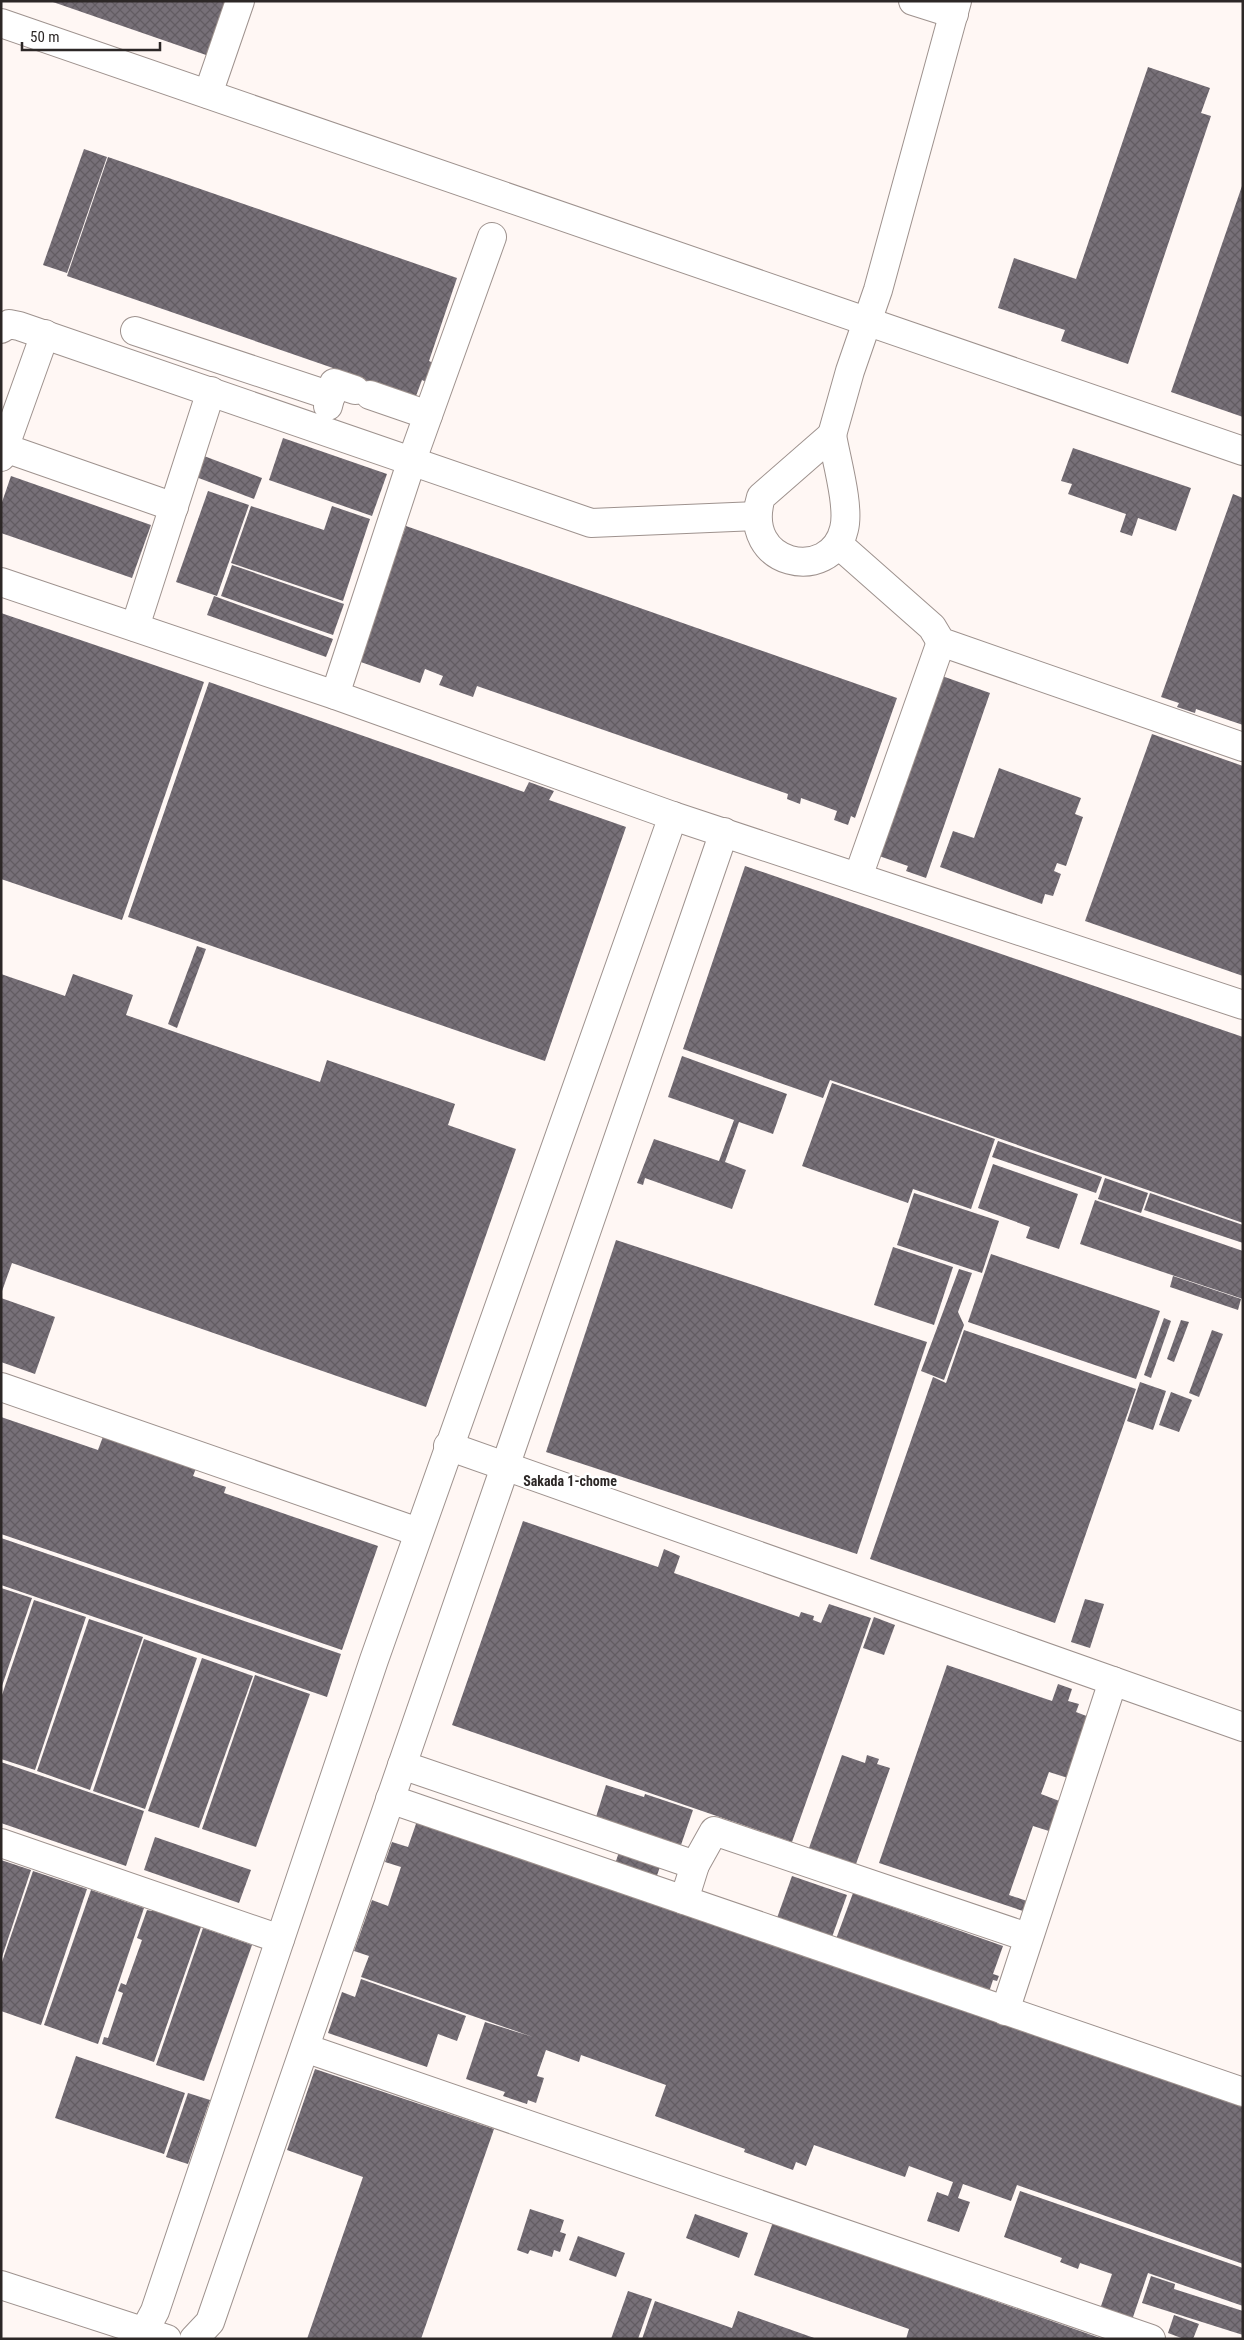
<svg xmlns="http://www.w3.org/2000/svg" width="1244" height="2340" font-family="'Roboto Condensed',sans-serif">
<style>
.building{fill:url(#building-cross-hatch)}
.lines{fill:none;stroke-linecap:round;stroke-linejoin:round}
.minor-casing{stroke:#9e928e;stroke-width:30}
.minor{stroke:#fff;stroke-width:28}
.labels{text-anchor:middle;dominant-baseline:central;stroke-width:5;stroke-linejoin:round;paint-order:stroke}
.neighbourhood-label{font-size:14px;font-weight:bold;fill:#2c2726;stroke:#fff}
</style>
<defs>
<pattern id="building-cross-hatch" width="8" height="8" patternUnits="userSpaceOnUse" patternTransform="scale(1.25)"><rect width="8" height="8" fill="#777078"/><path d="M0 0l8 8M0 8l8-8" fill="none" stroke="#625c62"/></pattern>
</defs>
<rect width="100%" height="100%" fill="#fff7f4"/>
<g class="building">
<path d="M 50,1 L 228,1 L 209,56 Z"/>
<path d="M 1148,67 L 1210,88 L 1201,113 L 1211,116 L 1128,364 L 1061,341 L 1065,330 L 998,308 L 1014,258 L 1076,279 Z"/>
<path d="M 84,149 L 107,157 L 67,273 L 43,265 Z"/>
<path d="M 108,157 L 457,278 L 429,361 L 433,363 L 426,382 L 422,380 L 416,396 L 374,382 L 367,402 L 352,396 L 359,377 L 67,276 Z"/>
<path d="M 1242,186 L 1243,186 L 1243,417 L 1171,392 Z"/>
<path d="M 283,438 L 387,474 L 372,516 L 269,480 Z"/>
<path d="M 1073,448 L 1191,488 L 1176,531 L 1138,518 L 1132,536 L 1120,532 L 1126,514 L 1068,494 L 1072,484 L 1061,481 Z"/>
<path d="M 204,456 L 262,478 L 254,499 L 196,477 Z"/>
<path d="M 11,476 L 151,525 L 132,578 L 1,533 L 1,505 Z"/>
<path d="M 208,491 L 249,505 L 217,596 L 176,582 Z"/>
<path d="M 1233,494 L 1243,498 L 1243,725 L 1196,709 L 1195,713 L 1177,707 L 1179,703 L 1161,697 Z"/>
<path d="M 251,506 L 324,530 L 332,506 L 370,519 L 343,601 L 231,563 Z"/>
<path d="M 406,526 L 897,698 L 855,818 L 851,816 L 848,825 L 834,820 L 837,811 L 801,798 L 800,804 L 787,799 L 788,794 L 477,686 L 473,697 L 439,685 L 443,676 L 425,669 L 420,683 L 358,661 Z"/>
<path d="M 232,565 L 344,604 L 333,635 L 221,596 Z"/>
<path d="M 214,596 L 333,639 L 326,657 L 207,615 Z"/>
<path d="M 1,613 L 204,682 L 122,920 L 1,879 Z"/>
<path d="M 942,676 L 990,693 L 926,878 L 906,871 L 908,866 L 879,856 Z"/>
<path d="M 209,682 L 524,792 L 529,782 L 554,791 L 549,800 L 626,827 L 545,1061 L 128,917 Z"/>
<path d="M 1152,734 L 1243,766 L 1243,976 L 1085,921 Z"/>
<path d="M 999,768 L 1081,798 L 1075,814 L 1083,817 L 1066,866 L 1057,863 L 1054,871 L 1061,874 L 1053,896 L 1045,894 L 1042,904 L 940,867 L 953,831 L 974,838 Z"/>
<path d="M 745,866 L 1243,1037 L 1243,1223 L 830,1080 L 823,1098 L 683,1049 Z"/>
<path d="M 197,946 L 206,949 L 177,1028 L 168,1024 Z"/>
<path d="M 1,974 L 65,996 L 73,974 L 133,995 L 126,1015 L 320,1082 L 327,1060 L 455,1104 L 448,1125 L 516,1149 L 426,1407 L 12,1263 L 1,1294 Z"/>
<path d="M 682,1056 L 787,1094 L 773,1134 L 739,1122 L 725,1162 L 746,1170 L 732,1209 L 645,1178 L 643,1185 L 637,1183 L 654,1139 L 719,1161 L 734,1120 L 668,1097 Z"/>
<path d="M 832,1083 L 995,1139 L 971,1209 L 913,1189 L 908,1203 L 802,1166 Z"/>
<path d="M 998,1141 L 1102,1177 L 1096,1193 L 992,1157 Z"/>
<path d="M 993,1164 L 1078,1194 L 1059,1249 L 1026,1238 L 1030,1227 L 978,1208 Z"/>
<path d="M 1105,1178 L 1148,1193 L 1141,1213 L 1098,1199 Z"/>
<path d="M 914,1193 L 999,1221 L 982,1273 L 897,1245 Z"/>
<path d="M 1150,1193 L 1243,1225 L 1243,1243 L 1144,1210 Z"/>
<path d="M 1095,1200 L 1243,1251 L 1243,1299 L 1080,1244 Z"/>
<path d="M 616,1240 L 927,1342 L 857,1554 L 546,1452 Z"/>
<path d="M 893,1247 L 953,1267 L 934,1325 L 874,1305 Z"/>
<path d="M 991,1254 L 1160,1311 L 1136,1379 L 968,1322 Z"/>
<path d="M 959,1269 L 972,1273 L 958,1312 L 964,1325 L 944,1380 L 921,1371 Z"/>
<path d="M 1173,1276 L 1241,1299 L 1238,1310 L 1170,1287 Z"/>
<path d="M 1,1298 L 55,1317 L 35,1374 L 1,1362 Z"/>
<path d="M 1164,1318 L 1171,1321 L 1151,1378 L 1144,1375 Z"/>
<path d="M 1181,1320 L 1189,1322 L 1174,1362 L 1167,1359 Z"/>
<path d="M 964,1330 L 1136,1389 L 1055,1623 L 870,1559 L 933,1377 L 946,1383 Z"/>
<path d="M 1212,1330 L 1223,1334 L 1199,1397 L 1189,1393 Z"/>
<path d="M 1140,1382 L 1166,1391 L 1153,1430 L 1127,1421 Z"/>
<path d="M 1171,1392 L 1192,1400 L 1179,1432 L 1159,1425 Z"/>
<path d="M 1,1417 L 98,1450 L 104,1434 L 197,1466 L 193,1476 L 226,1487 L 224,1493 L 378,1546 L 342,1650 L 1,1534 Z"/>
<path d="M 523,1521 L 658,1567 L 664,1549 L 680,1556 L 674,1573 L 799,1617 L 801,1612 L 814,1616 L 813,1620 L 821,1623 L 829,1604 L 871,1618 L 792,1842 L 452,1725 Z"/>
<path d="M 1,1538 L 341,1654 L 327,1697 L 1,1585 Z"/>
<path d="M 1,1588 L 32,1598 L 2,1686 L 1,1686 Z"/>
<path d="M 1085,1599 L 1104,1604 L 1090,1648 L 1071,1642 Z"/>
<path d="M 34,1600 L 86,1617 L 35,1770 L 1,1759 L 1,1698 Z"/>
<path d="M 874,1617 L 895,1625 L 884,1655 L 863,1648 Z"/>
<path d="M 89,1619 L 143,1637 L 90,1790 L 37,1771 Z"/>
<path d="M 144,1639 L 197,1658 L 145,1809 L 93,1791 Z"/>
<path d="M 202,1658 L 253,1676 L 199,1828 L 148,1811 Z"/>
<path d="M 947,1665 L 1052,1701 L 1058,1684 L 1072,1689 L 1068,1701 L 1079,1704 L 1076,1712 L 1089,1717 L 1068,1778 L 1049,1772 L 1041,1794 L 1062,1802 L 1052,1832 L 1033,1826 L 1009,1895 L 1027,1901 L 1023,1911 L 879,1863 Z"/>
<path d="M 255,1675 L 310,1694 L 256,1847 L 202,1829 Z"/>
<path d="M 842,1755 L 865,1763 L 867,1755 L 879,1759 L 877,1764 L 890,1768 L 856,1864 L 809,1848 Z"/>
<path d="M 1,1762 L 144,1811 L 126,1866 L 1,1823 Z"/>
<path d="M 606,1785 L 644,1797 L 645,1794 L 693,1810 L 681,1845 L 596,1817 Z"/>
<path d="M 418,1818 L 1243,2103 L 1243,2264 L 1017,2185 L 1011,2201 L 963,2184 L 958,2198 L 970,2202 L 959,2232 L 927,2221 L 937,2192 L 948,2196 L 953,2182 L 909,2166 L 905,2177 L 814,2145 L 806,2166 L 796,2162 L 793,2170 L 744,2152 L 745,2149 L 655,2116 L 666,2085 L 581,2055 L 579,2062 L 546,2050 L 537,2076 L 544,2078 L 536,2103 L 528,2100 L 527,2104 L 503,2096 L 505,2092 L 466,2079 L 485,2022 L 533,2037 L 361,1977 L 369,1956 L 354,1951 L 372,1900 L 388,1906 L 401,1867 L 385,1862 L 392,1842 L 408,1847 Z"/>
<path d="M 155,1837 L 251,1870 L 239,1903 L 144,1870 Z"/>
<path d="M 620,1849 L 661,1864 L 655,1881 L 614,1867 Z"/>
<path d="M 1,1860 L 31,1870 L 2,1957 L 1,1957 Z"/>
<path d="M 33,1871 L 87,1889 L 41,2025 L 1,2011 L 1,1965 Z"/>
<path d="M 792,1876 L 847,1895 L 832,1937 L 777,1918 Z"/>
<path d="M 91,1890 L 144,1908 L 98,2044 L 44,2025 Z"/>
<path d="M 853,1893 L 1003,1946 L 993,1974 L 999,1976 L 997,1981 L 993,1980 L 989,1992 L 836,1939 Z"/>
<path d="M 153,1908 L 201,1927 L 154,2062 L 102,2044 L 104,2037 L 108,2038 L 123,1993 L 118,1991 L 121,1983 L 126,1985 L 142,1940 L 137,1938 L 147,1910 L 152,1911 Z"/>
<path d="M 203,1928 L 252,1945 L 204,2081 L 156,2065 Z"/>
<path d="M 361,1979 L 466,2016 L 457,2041 L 438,2034 L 427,2067 L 328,2033 L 342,1992 L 355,1997 Z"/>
<path d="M 76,2056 L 185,2093 L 164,2154 L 55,2118 Z"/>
<path d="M 315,2069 L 494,2129 L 421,2339 L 307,2339 L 363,2177 L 287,2150 Z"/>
<path d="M 188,2093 L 210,2100 L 188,2164 L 166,2157 Z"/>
<path d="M 1020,2191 L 1243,2268 L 1243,2306 L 1148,2273 L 1132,2320 L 1100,2309 L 1112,2274 L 1080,2263 L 1078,2269 L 1060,2262 L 1062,2258 L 1004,2237 Z"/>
<path d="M 530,2209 L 564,2220 L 560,2232 L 566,2234 L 560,2252 L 554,2250 L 552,2257 L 530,2250 L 528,2254 L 517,2250 Z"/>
<path d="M 695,2214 L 748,2233 L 739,2258 L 686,2238 Z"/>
<path d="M 773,2222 L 957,2281 L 955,2287 L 1103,2339 L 906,2339 L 909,2329 L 754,2275 Z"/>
<path d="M 578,2236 L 625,2253 L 616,2277 L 569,2260 Z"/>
<path d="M 1151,2276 L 1175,2284 L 1174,2289 L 1243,2311 L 1243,2335 L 1142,2303 Z"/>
<path d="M 628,2291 L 652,2299 L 638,2339 L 611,2339 Z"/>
<path d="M 655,2301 L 732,2328 L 738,2311 L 817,2339 L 642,2339 Z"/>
<path d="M 1174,2315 L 1199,2324 L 1193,2339 L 1184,2339 L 1168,2333 Z"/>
</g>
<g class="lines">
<defs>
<g id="minor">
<path d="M 913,1 L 954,14"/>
<path d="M 1,23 L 1243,451"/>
<path d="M 208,94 L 240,1"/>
<path d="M 1,329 L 9,324 L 19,326 L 591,523 L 757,516"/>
<path d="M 135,331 L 331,396"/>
<path d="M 370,395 L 428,415"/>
<path d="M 328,406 L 334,383 L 355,390"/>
<path d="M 832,435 L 850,371 L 878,290 L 957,1"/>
<path d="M 832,435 C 836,459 850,507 844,529 C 831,584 740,567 761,497 Z"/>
<path d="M 5,448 L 174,507"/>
<path d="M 1,457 L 45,334"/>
<path d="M 838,544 L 932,627 L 941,642 L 1243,747"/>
<path d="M 1,582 L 335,695 L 673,816 L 1243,1005"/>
<path d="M 135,627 L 211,391"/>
<path d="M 335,695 L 412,460 L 492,237"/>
<path d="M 858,877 L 941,642"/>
<path d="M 1,1387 L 418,1532"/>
<path d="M 448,1446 L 1243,1727"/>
<path d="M 402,1765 L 695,1865"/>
<path d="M 390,1799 L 1243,2092"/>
<path d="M 1,1843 L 280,1939"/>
<path d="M 684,1900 L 695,1865 L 714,1831 L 1027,1937"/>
<path d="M 1005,2011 L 1113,1681"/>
<path d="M 305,2048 L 1151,2339"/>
<path d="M 1,2285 L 167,2339"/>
<path d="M 140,2339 L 155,2311 L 374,1660 L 673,816"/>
<path d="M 194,2339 L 210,2322 L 724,832"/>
</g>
</defs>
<use href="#minor" class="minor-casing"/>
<use href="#minor" class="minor"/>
</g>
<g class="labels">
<g class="neighbourhood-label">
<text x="570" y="1481">Sakada 1-chome</text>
</g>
</g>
<rect width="1244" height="2340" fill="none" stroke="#2c2726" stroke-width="5"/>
<path d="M22 42v8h138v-8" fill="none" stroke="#2c2726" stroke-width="2.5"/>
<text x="30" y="42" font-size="15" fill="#2c2726" stroke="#ffffff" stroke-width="4" paint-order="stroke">50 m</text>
</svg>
